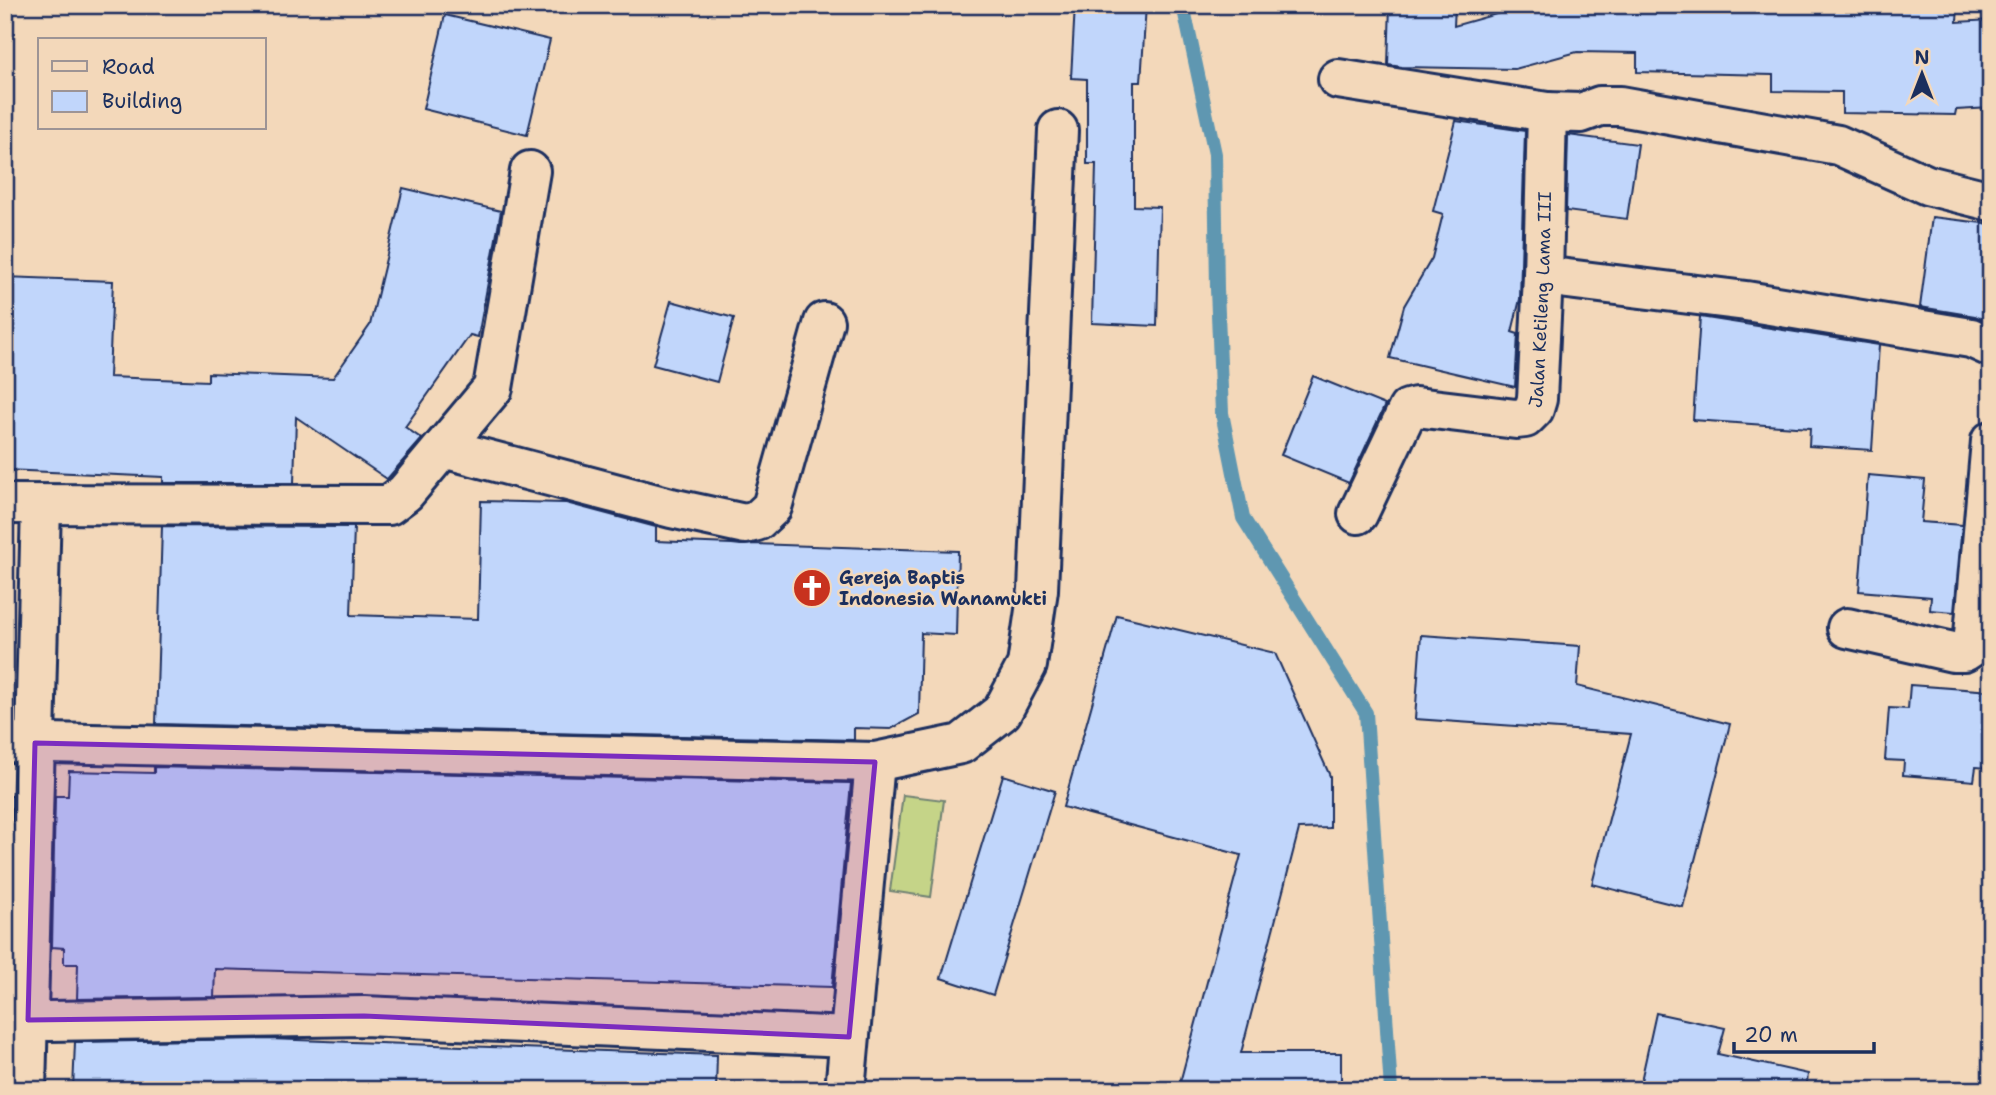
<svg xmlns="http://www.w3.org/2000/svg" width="1996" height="1095" font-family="'Shantell Sans',sans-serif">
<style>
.green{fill:#c5d488;stroke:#708273;stroke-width:2}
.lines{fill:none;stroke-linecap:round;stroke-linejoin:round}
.stream{stroke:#5f97b1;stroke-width:14}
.building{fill:#c1d6fb;stroke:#1b2f5e;stroke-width:2}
.minor-casing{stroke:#1b2f5e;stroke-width:44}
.minor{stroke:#f3d8ba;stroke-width:38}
.marked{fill:#7b2cbf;fill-opacity:0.2;stroke:#7b2cbf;stroke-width:5;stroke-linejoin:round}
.labels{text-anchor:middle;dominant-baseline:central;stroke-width:5;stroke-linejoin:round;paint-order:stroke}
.street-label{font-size:18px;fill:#1b2f5e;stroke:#f3d8ba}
.poi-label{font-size:18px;font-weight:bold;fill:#1b2f5e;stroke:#f3d8ba;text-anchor:start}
</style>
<rect width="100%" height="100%" fill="#f3d8ba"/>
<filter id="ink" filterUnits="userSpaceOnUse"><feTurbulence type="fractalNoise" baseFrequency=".0143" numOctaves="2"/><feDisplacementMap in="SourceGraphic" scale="14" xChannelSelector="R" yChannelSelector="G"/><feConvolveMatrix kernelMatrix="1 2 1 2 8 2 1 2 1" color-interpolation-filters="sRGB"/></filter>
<g filter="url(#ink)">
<path class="green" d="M 903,795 L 944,800 L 931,897 L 890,891 Z"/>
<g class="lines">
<path class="stream" d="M 1183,5 L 1215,154 L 1217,289 L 1222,413 L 1243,518 L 1366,713 L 1391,1090"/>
</g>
<g class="building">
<path d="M 1075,5 L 1146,5 L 1141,82 L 1134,82 L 1134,206 L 1160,207 L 1157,326 L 1092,323 L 1096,164 L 1087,164 L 1087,79 L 1071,78 Z"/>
<path d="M 1390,5 L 1455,5 L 1454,26 L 1528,5 L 1958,5 L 1957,22 L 1991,20 L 1991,108 L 1956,110 L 1955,115 L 1842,113 L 1842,92 L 1773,91 L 1773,75 L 1637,72 L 1637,53 L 1577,52 L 1515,69 L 1402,67 L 1388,65 Z"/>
<path d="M 445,15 L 550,40 L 527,135 L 423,109 Z"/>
<path d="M 1456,121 L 1525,131 L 1520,299 L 1512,332 L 1518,334 L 1515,387 L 1390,358 L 1404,306 L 1432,258 L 1443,214 L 1433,211 Z"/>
<path d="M 1568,135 L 1638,144 L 1627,219 L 1566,211 Z"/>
<path d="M 403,188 L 501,211 L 478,337 L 470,335 L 405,427 L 422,439 L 387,479 L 296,417 L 294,483 L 163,483 L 163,477 L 5,470 L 5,277 L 113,281 L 109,377 L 208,381 L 208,373 L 333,378 L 370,325 Z"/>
<path d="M 1932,217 L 1991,224 L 1991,323 L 1975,316 L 1920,307 Z"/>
<path d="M 671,301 L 734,318 L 717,382 L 653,365 Z"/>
<path d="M 1700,317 L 1879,345 L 1872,450 L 1809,446 L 1810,428 L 1693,420 Z"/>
<path d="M 1313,376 L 1385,405 L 1349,483 L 1281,455 Z"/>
<path d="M 1868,475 L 1925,480 L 1921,522 L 1962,525 L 1954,612 L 1930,610 L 1931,597 L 1859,591 Z"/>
<path d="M 481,501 L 566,503 L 656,527 L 656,541 L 732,544 L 741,545 L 754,544 L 958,551 L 956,635 L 921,633 L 919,714 L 891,729 L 854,728 L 854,740 L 156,724 L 162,526 L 354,527 L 351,615 L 478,619 Z"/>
<path d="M 1117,615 L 1275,653 L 1330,776 L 1330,828 L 1299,829 L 1241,1053 L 1341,1053 L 1341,1090 L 1178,1090 L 1241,855 L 1063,807 Z"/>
<path d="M 1421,635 L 1580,646 L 1577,686 L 1730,724 L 1683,907 L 1592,884 L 1631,734 L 1415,719 Z"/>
<path d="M 1910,685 L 1991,691 L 1987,768 L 1976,767 L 1974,781 L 1903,775 L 1904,761 L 1885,760 L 1889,708 L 1908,709 Z"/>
<path d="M 154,767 L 851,783 L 832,987 L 215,969 L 214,997 L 77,999 L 78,964 L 64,964 L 64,948 L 52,947 L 55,796 L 68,796 L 69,771 L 154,773 Z"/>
<path d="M 1003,775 L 1055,791 L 993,995 L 941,978 Z"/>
<path d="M 5,796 L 12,796 L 8,945 L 5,945 Z"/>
<path d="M 1656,1013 L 1725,1028 L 1718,1054 L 1808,1074 L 1806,1090 L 1639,1090 Z"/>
<path d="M 269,1039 L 717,1055 L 716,1090 L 73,1090 L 75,1042 Z"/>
</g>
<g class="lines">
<defs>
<g id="minor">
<path d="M 1338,79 L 1547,112"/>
<path d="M 1543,276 L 1746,301 L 1971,338 L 1991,347"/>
<path d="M 443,448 L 671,508 L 745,524 L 757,521 L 772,507 L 824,322"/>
<path d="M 5,504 L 389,505 L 405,493 L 493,388 L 530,171"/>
<path id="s1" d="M 1358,514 L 1408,409 L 1416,407 L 1516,419 L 1525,418 L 1534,409 L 1537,399 L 1543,276 L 1547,112 L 1581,113 L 1600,106 L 1620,106 L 1838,145 L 1927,185 L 1991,201"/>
<path d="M 1847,628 L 1953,652 L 1964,652 L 1973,646 L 1991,441"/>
<path d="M 5,742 L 875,762 L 961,744 L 1002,712 L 1027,665 L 1038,590 L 1058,130"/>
<path d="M 5,1020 L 50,1021 L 364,1016 L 849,1037"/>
<path d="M 26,1090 L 41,505"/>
<path d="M 845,1090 L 875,762"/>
</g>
</defs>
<use href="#minor" class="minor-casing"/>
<use href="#minor" class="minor"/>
</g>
</g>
<path class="marked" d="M 35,743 L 875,762 L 849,1037 L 364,1016 L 28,1020 Z"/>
<defs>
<symbol id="church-disc" viewBox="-11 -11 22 22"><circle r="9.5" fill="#c8321e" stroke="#f3d8ba"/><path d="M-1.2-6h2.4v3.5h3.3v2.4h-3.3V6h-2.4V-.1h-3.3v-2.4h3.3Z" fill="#fff"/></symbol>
</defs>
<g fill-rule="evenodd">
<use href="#church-disc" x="790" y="566" width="44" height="44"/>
</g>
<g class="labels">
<g class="street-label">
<text stroke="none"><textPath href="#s1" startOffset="357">Jalan Ketileng Lama III</textPath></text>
</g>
<g class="poi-label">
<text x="839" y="578">Gereja Baptis<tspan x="839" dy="21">Indonesia Wanamukti</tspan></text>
</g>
</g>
<rect width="1996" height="1095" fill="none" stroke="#f3d8ba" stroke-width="28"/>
<rect x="14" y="14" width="1968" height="1067" fill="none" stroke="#1b2f5e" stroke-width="2.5" filter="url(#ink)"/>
<rect x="38" y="38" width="228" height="91" fill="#f3d8ba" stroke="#9d9495" stroke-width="2"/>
<rect x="52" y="61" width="35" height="10" fill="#f3d8ba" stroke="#9d9495" stroke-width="2"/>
<text x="102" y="74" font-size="21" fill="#1b2f5e">Road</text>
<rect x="52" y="91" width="35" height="21" fill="#c1d6fb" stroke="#9d9495" stroke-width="2"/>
<text x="102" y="108" font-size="21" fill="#1b2f5e">Building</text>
<g transform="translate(1922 74)" stroke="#f3d8ba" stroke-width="5" paint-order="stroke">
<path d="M0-5L12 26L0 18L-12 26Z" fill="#1b2f5e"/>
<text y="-10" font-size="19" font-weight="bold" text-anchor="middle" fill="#1b2f5e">N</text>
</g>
<path d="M1734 1042v10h140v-10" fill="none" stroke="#1b2f5e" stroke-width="3.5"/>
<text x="1744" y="1042" font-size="21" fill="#1b2f5e" stroke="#f3d8ba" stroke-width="5" paint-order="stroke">20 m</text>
</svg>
